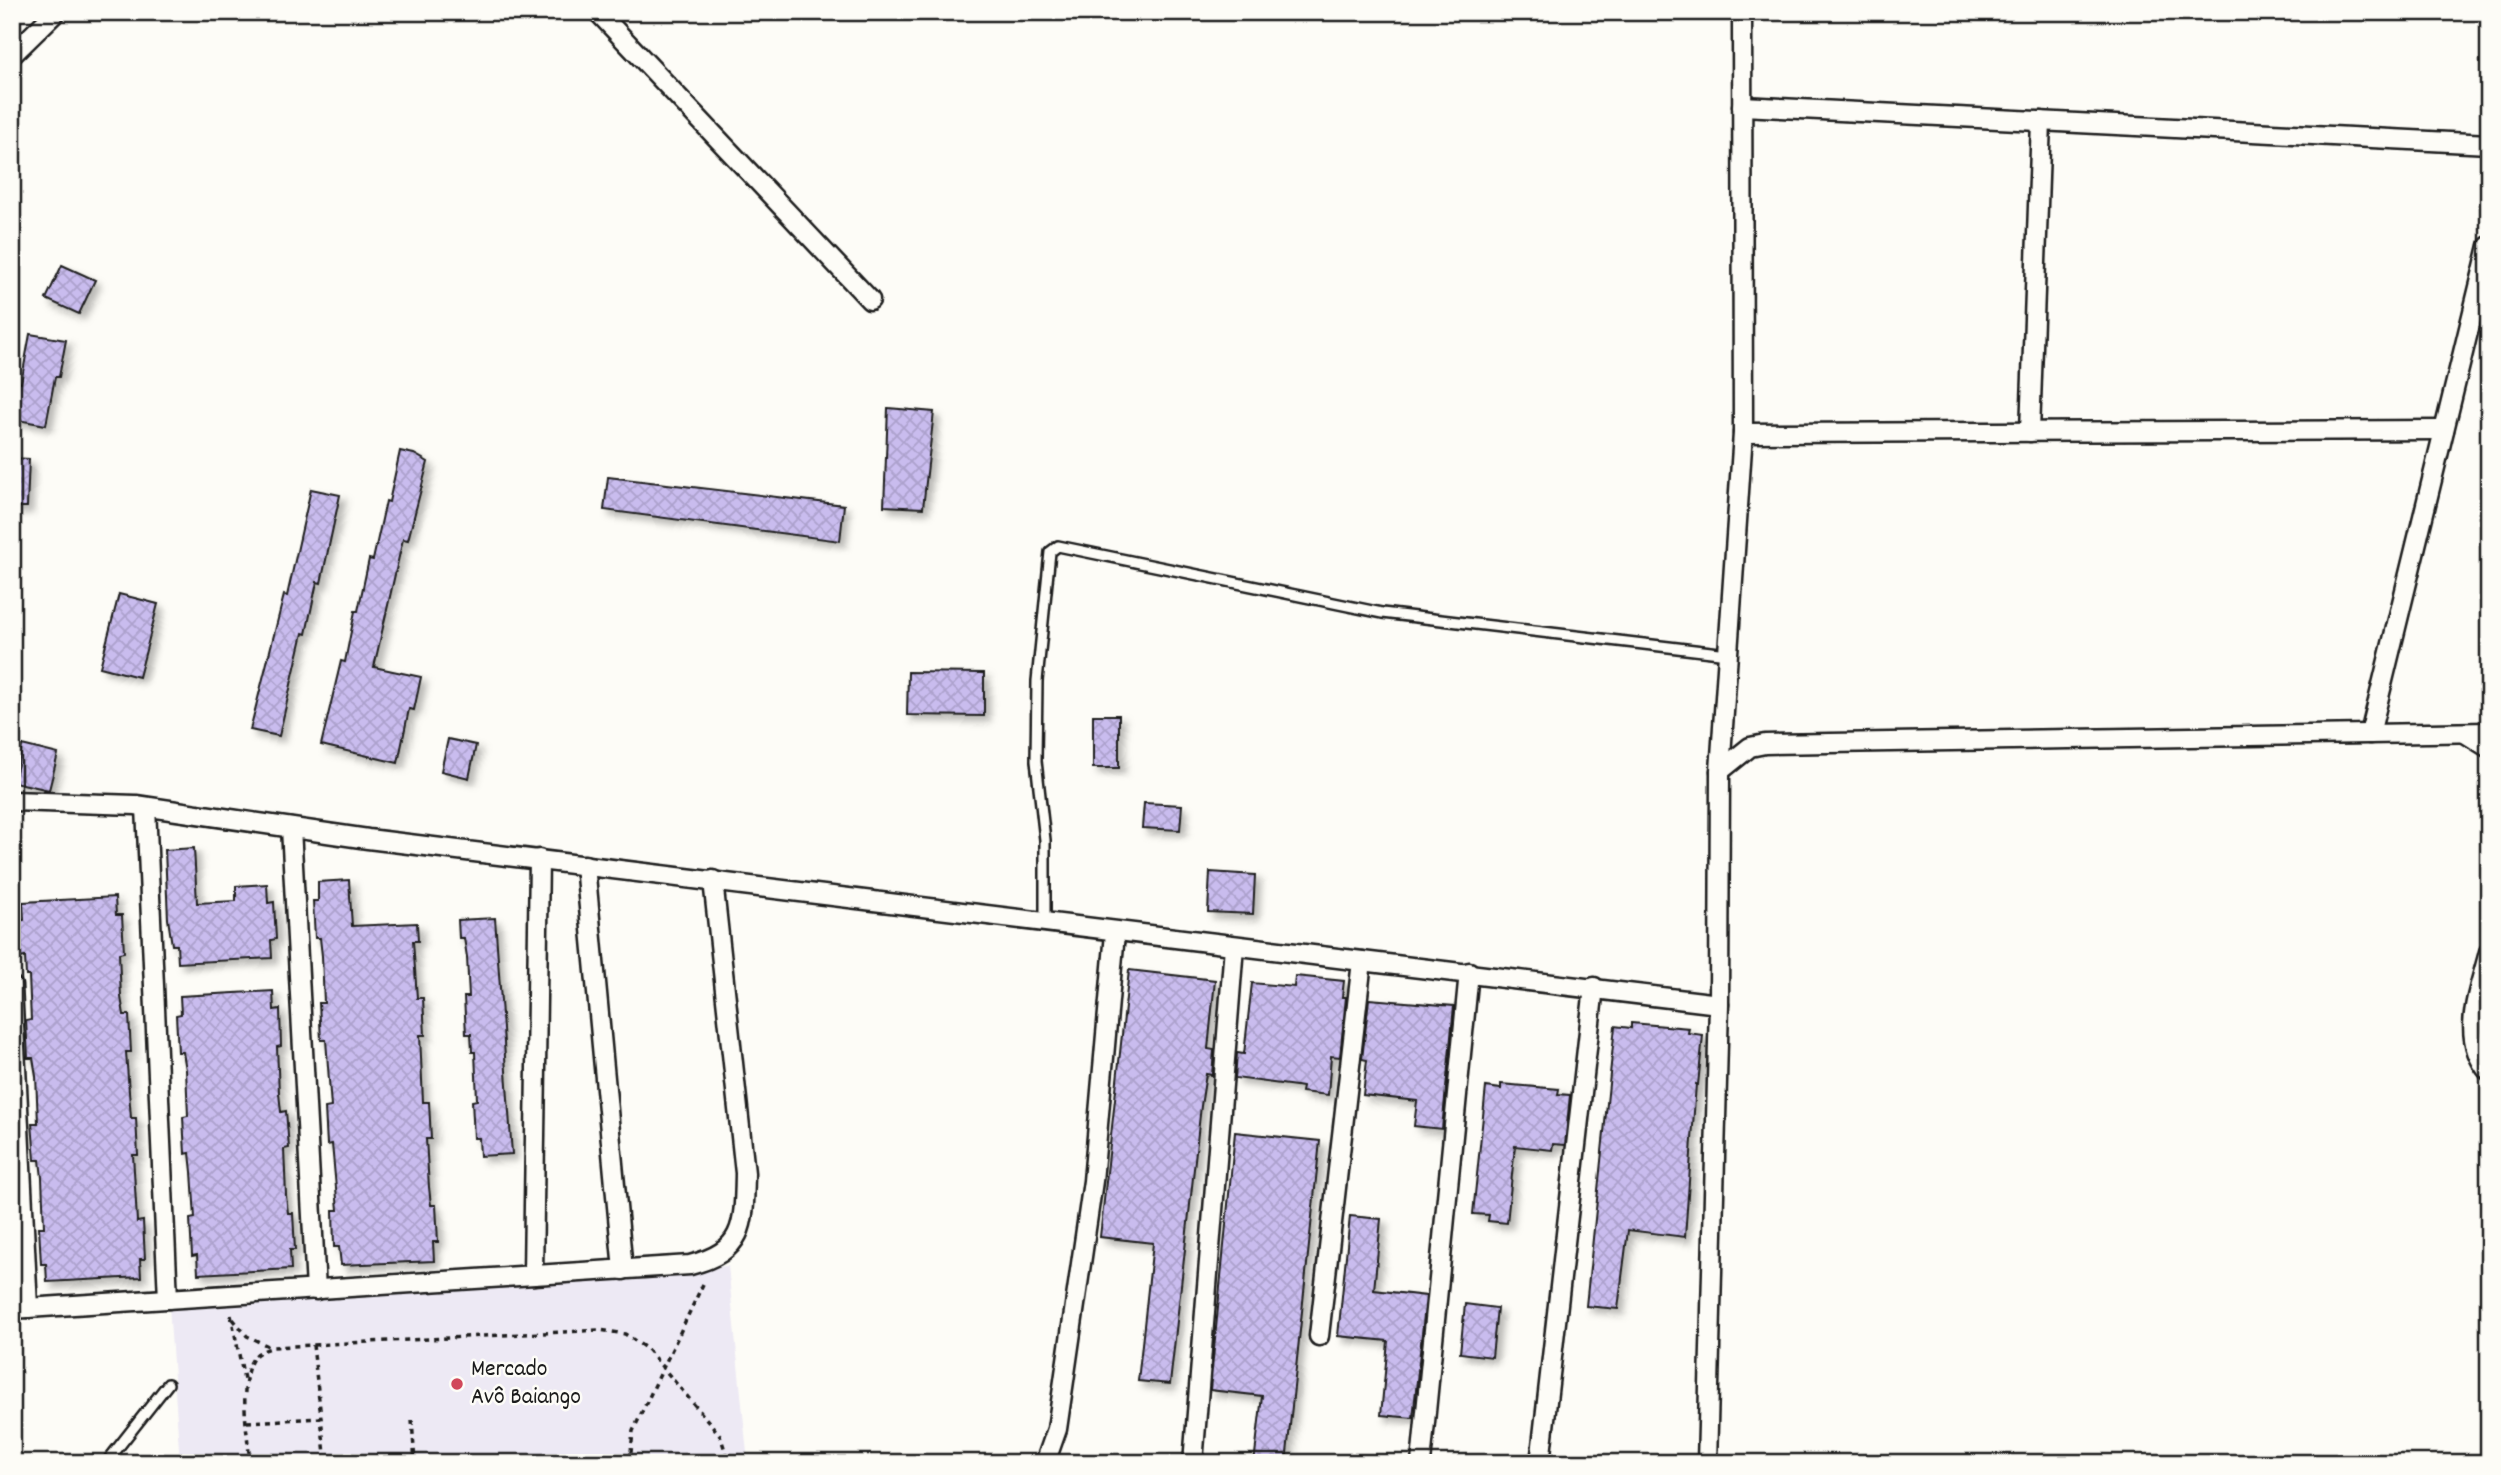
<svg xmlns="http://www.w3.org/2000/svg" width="2501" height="1475" font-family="Dekko,sans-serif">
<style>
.built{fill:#ede9f4}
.building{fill:url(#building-cross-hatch);stroke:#1c1c1c;stroke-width:2;filter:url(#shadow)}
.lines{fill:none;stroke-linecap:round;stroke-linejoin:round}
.service-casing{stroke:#1c1c1c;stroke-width:14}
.minor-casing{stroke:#1c1c1c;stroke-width:23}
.path{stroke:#1c1c1c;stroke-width:3.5;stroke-dasharray:5 5;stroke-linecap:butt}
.service{stroke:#fdfcf7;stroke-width:9}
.minor{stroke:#fdfcf7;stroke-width:18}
.poi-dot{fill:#d1495b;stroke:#fdfcf7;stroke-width:2.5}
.labels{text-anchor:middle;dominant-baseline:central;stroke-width:5;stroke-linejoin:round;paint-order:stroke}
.poi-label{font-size:24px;fill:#1c1c1c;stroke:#fdfcf7;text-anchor:start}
</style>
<defs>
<pattern id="building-cross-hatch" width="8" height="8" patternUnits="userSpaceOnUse" patternTransform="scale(1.75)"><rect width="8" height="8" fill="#c9bcee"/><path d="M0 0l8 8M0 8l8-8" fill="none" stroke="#aca1cc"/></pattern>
<filter id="shadow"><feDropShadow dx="5.5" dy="5.5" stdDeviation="3.5" flood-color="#0004"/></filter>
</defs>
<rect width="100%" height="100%" fill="#fdfcf7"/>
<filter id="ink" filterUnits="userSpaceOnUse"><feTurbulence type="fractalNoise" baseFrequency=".0143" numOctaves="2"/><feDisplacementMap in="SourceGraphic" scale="14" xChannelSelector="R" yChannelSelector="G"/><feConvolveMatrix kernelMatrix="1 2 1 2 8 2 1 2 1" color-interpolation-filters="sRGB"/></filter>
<g filter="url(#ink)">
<path class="built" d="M 728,1266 L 748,1463 L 180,1463 L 169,1306 Z"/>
<g class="building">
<path d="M 62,265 L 95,280 L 79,314 L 46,299 Z"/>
<path d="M 30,334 L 66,340 L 59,377 L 55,377 L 46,425 L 12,419 L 17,382 L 21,383 Z"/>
<path d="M 888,408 L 934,412 L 923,508 L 884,506 Z"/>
<path d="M 400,451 L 414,454 L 428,462 L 408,540 L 403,539 L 374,667 L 421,677 L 414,710 L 409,709 L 398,763 L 321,745 L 341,661 L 345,662 L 355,611 L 358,611 L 369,559 L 373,560 L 386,501 L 389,502 Z"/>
<path d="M 12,458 L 29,459 L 27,507 L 12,507 Z"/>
<path d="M 608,477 L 844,505 L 840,541 L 604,510 Z"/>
<path d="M 311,489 L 340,495 L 321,583 L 317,582 L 306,634 L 303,633 L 279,736 L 250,730 L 284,595 L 287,596 Z"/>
<path d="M 119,594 L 158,604 L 139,677 L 100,667 Z"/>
<path d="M 908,672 L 984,673 L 984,716 L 907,715 Z"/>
<rect x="1093" y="715" width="26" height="53"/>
<path d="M 448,739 L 476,745 L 469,778 L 441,771 Z"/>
<path d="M 22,745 L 58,754 L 49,790 L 14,782 Z"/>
<path d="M 1144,803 L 1182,805 L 1180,830 L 1142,828 Z"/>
<path d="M 194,848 L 197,903 L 236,901 L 236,886 L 267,884 L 268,903 L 274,902 L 275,921 L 276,939 L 271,940 L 272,958 L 178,963 L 177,945 L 172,945 L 168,919 L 165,850 Z"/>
<path d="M 1210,872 L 1255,875 L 1253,914 L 1208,912 Z"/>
<path d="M 349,880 L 352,926 L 417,923 L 418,941 L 413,941 L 417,998 L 423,998 L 425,1035 L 420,1035 L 423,1102 L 429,1102 L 431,1139 L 426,1139 L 429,1187 L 431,1205 L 436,1205 L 438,1242 L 433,1242 L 434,1261 L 341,1265 L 339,1247 L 334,1247 L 333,1210 L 338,1210 L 332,1144 L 327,1145 L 325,1108 L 331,1107 L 326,1040 L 321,1040 L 319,1003 L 324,1003 L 322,956 L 320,938 L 315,938 L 313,901 L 318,901 L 318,882 Z"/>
<path d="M 115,897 L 116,915 L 122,915 L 124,952 L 119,953 L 121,997 L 124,1015 L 129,1015 L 131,1052 L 126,1052 L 131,1118 L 136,1118 L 138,1155 L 133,1155 L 136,1203 L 137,1222 L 143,1221 L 145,1259 L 140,1259 L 141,1277 L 47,1282 L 46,1264 L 41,1264 L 39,1227 L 44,1227 L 42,1178 L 40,1160 L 35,1160 L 32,1123 L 38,1123 L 36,1076 L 33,1058 L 28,1058 L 27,1039 L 26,1021 L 31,1020 L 29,976 L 26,976 L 25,957 L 20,958 L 18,921 L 24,920 L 23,902 Z"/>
<path d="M 495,918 L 512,1154 L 480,1156 L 479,1138 L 474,1138 L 472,1101 L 477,1100 L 475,1052 L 472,1052 L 471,1034 L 466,1034 L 464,997 L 469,997 L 467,957 L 464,938 L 459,938 L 458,920 Z"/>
<path d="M 1129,970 L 1215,980 L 1208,1049 L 1214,1050 L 1212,1075 L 1206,1074 L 1201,1106 L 1170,1384 L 1138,1381 L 1153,1243 L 1100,1237 Z"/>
<path d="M 1295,976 L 1344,981 L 1342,997 L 1346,997 L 1340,1057 L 1331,1056 L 1328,1095 L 1301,1092 L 1302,1087 L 1296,1086 L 1235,1078 L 1237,1053 L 1244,1054 L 1252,983 L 1294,987 Z"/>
<path d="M 273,991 L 274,1010 L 280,1009 L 281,1046 L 277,1047 L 279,1093 L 281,1112 L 286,1111 L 289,1148 L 284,1149 L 286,1195 L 288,1213 L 293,1213 L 295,1250 L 290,1250 L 291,1269 L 198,1274 L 197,1255 L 192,1256 L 190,1219 L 195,1218 L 192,1172 L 190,1153 L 185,1154 L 183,1117 L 188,1116 L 186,1070 L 183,1052 L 178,1052 L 176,1015 L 181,1014 L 180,996 Z"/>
<path d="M 1369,999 L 1454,1006 L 1442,1129 L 1414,1126 L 1417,1101 L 1363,1095 L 1367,1060 L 1362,1059 Z"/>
<path d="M 1631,1023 L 1689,1028 L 1688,1033 L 1703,1035 L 1698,1085 L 1696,1084 L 1685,1237 L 1628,1230 L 1618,1309 L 1586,1306 L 1615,1026 L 1631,1028 Z"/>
<path d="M 1501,1084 L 1559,1089 L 1558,1094 L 1570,1095 L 1565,1145 L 1553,1144 L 1552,1150 L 1515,1146 L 1507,1223 L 1488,1221 L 1489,1215 L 1473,1214 L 1486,1087 L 1501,1089 Z"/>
<path d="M 1235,1132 L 1320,1141 L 1286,1463 L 1254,1463 L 1262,1396 L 1210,1390 Z"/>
<path d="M 1350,1216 L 1381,1219 L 1374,1290 L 1426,1296 L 1413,1418 L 1381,1415 L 1388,1341 L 1338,1336 Z"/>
<path d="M 1465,1304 L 1497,1308 L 1492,1357 L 1460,1353 Z"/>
</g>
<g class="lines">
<defs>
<g id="service">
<path d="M 1045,921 L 1045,840 L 1036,761 L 1037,681 L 1050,552 L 1058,546 L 1382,613 L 1728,654"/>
<path d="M 106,1463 L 168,1384"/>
</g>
<g id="minor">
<path d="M 598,12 L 870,300"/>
<path d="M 12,55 L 56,12"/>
<path d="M 1742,106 L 2489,144"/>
<path d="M 2030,432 L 2041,121"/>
<path d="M 1743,433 L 2444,430"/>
<path d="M 2465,733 L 2489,748"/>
<path d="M 2370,734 L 2489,246"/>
<path d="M 1720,771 L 1750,747 L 1765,744 L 2489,732"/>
<path d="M 12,801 L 136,805 L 368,839 L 1362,961 L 1319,1336"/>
<path d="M 146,807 L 168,1299"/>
<path d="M 291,828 L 316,1290"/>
<path d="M 585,865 L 623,1270"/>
<path d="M 2489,952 C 2479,992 2459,1037 2489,1072"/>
<path d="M 1362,961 L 1719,1004"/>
<path d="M 12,986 L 28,1308"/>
<path d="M 533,1275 L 539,859"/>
<path d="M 12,1309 L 690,1265 C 745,1251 744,1225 745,1173 L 713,880"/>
<path d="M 1045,1463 L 1057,1429 L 1093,1181 L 1115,933"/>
<path d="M 1193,1463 L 1234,946"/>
<path d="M 1421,1463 L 1469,972"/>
<path d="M 1540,1463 L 1594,987"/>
<path d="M 1707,1463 L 1719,1004 L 1720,771 L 1743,433 L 1742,12"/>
</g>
</defs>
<use href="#service" class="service-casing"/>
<use href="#minor" class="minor-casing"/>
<g class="path">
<path d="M 231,1315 L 244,1379"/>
<path d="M 233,1319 L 247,1336 L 270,1347"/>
<path d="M 313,1345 L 326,1463"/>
<path d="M 412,1420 L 415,1463"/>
<path d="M 247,1422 L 321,1418"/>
<path d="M 250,1463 C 248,1436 236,1372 257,1354 C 261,1351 268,1349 273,1347 L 600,1330 L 625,1334 L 647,1349 L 720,1435 L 729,1463"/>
<path d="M 630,1463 L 633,1431 L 704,1282"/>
</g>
<use href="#service" class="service"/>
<use href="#minor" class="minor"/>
</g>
</g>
<circle class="poi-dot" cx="457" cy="1384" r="7"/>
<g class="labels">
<g class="poi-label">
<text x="471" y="1370">Mercado<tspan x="471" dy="28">Avô Baiango</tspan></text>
</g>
</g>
<rect width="2501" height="1475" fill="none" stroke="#fdfcf7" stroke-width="42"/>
<rect x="21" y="21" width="2459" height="1433" fill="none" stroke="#1c1c1c" stroke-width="2.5" filter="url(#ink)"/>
</svg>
